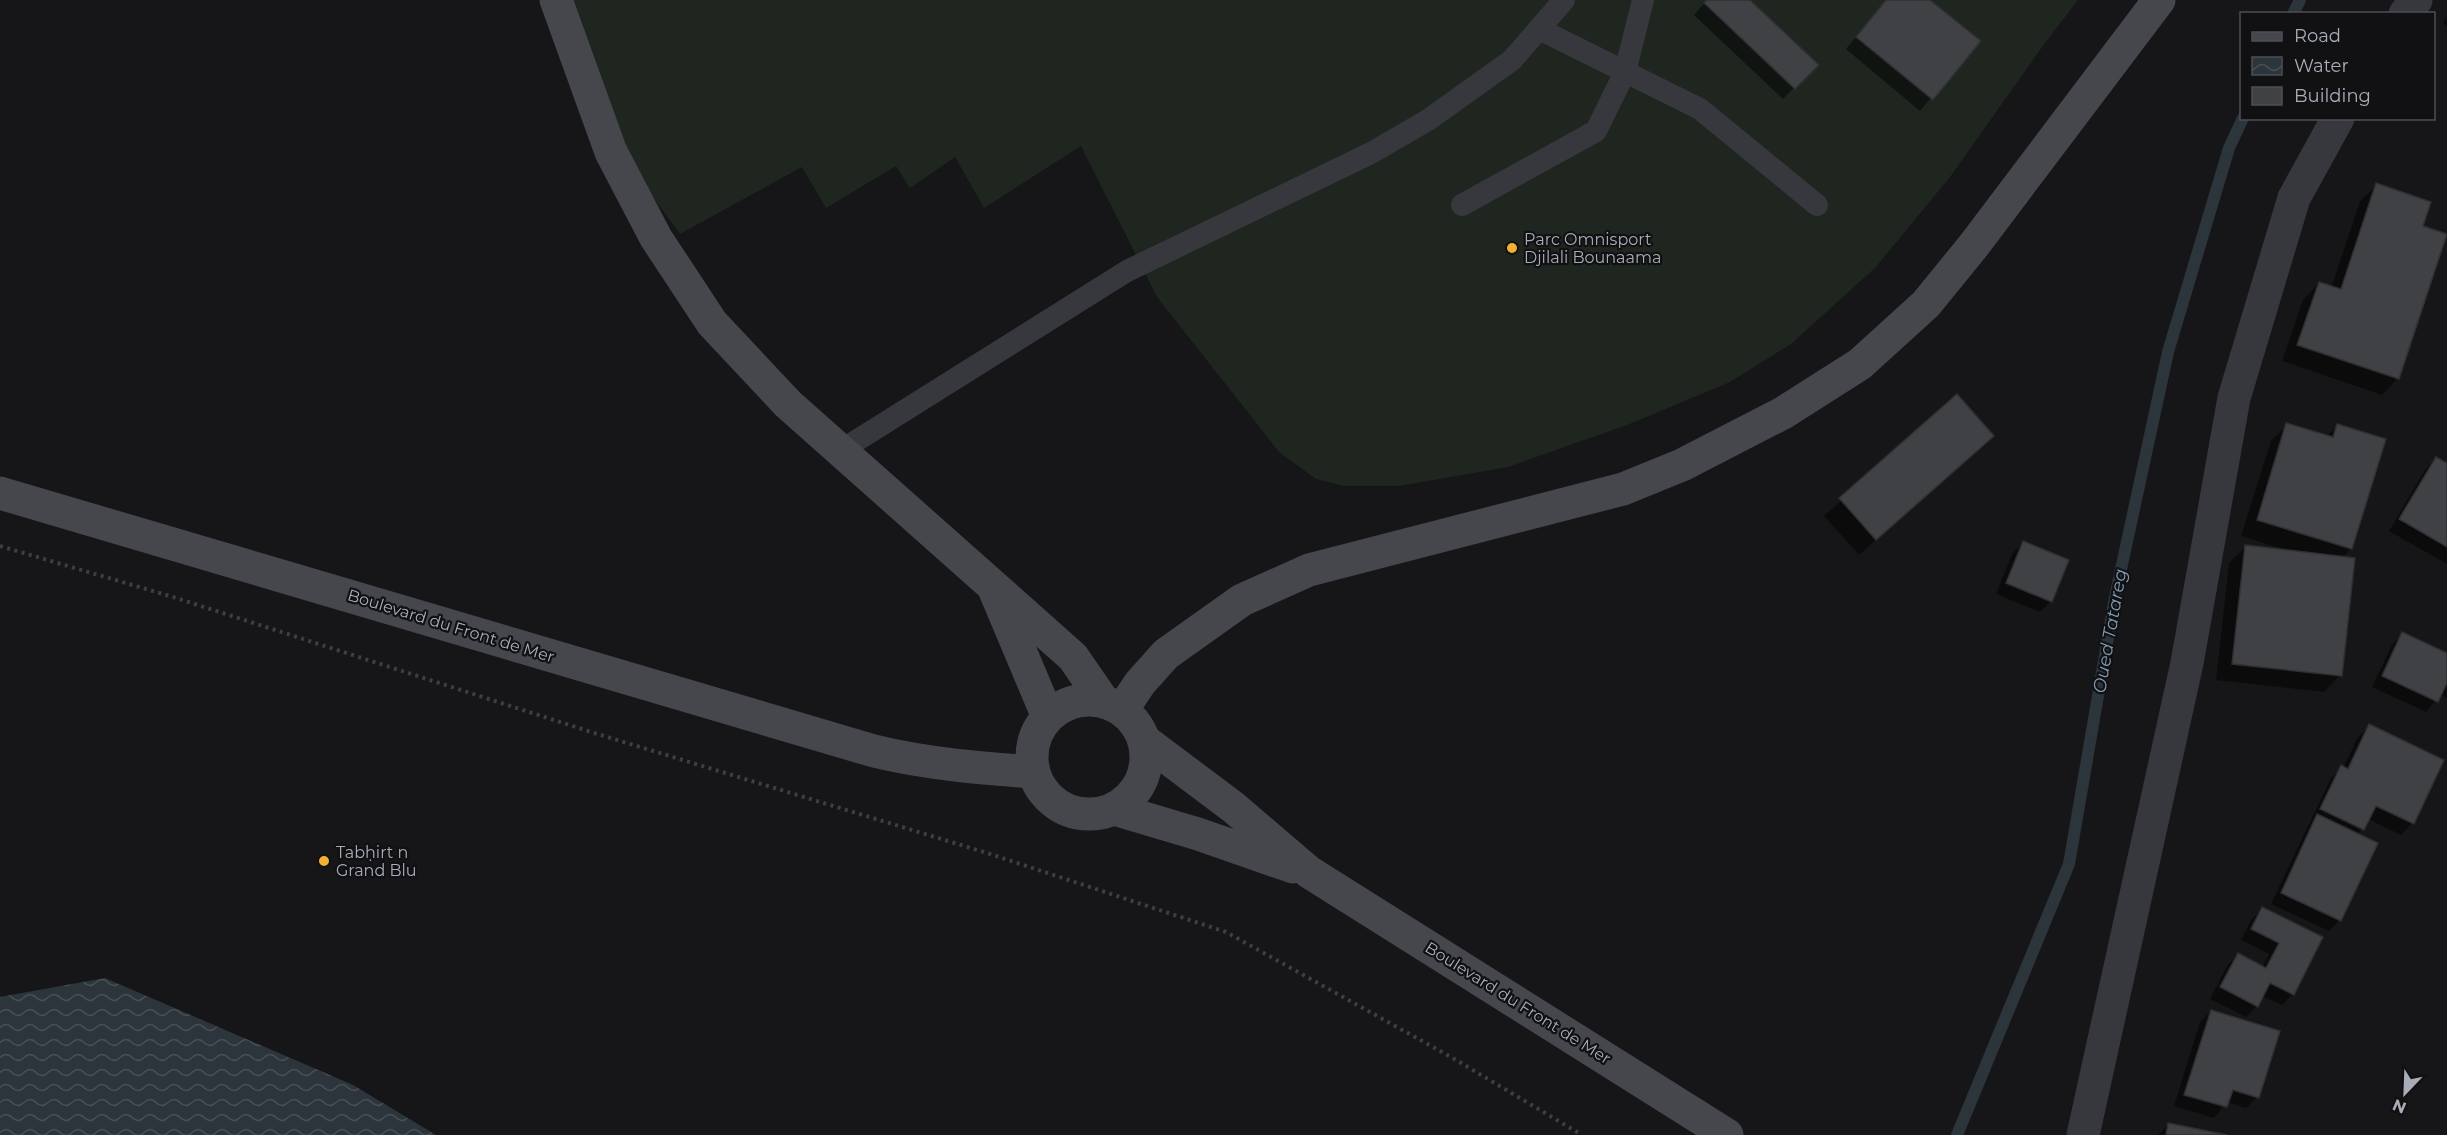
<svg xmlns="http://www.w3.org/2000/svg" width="2447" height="1135" font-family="Montserrat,sans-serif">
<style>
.pitch{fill:#1e261f}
.water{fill:url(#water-waves)}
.shadow{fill:#0007}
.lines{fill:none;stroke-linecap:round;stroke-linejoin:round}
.stream{stroke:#2c353c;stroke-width:12}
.building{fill:#404145;stroke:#303034;stroke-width:1.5}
.path{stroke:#3d3f44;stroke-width:4;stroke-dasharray:3 4.5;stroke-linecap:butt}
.lane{stroke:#37383d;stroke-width:22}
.street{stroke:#37383d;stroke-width:33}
.secondary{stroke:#45474d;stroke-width:33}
.poi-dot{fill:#f2b134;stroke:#111113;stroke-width:2}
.labels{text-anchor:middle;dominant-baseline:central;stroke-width:4.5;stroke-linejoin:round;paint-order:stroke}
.poi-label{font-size:16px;fill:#a8adb8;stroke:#111113;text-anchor:start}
.street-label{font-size:16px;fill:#a8adb8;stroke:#111113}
.water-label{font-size:18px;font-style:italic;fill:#7f9bb3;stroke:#111113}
</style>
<defs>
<pattern id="water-waves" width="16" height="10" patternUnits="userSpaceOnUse" patternTransform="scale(1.5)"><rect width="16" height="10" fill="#2c353c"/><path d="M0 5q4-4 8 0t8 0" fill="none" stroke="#485056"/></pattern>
</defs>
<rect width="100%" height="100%" fill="#161618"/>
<path class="pitch" d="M 556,0 L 2078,0 L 2045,43 L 1950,177 L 1876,267 L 1791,344 L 1730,382 L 1627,425 L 1508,467 L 1399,486 L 1344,486 L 1316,479 L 1279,452 L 1157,297 L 1081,146 L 984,208 L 955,157 L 910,188 L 896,166 L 826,208 L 802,167 L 680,234 L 627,162 Z"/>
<path class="water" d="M 105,978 L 353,1085 L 436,1135 L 0,1135 L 0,997 Z"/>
<g class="shadow">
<path d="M 1707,0 L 1748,0 L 1817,65 L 1783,99 L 1694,15 Z"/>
<path d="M 1886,0 L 1928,0 L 1979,41 L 1920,111 L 1846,49 Z"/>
<path d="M 2447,18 L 2447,27 L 2443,22 Z"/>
<path d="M 2377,185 L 2421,227 L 2398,378 L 2382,395 L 2282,361 L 2303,300 L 2319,283 L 2331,288 L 2360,201 Z"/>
<path d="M 1957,396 L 1992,436 L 1859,555 L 1824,516 Z"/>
<path d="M 2287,425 L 2326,437 L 2337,426 L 2351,548 L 2342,558 L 2340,675 L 2324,692 L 2216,680 L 2229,563 L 2245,547 L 2286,550 L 2241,536 L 2271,441 Z"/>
<path d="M 2436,458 L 2447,465 L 2447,564 L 2389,531 L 2425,470 Z"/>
<path d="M 2023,543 L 2051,601 L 2040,612 L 1996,594 L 2012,554 Z"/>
<path d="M 2403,633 L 2447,654 L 2447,698 L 2440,695 L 2426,712 L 2372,687 L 2392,645 Z"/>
<path d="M 2369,726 L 2442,760 L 2412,823 L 2401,835 L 2368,819 L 2358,835 L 2340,920 L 2329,931 L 2271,904 L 2331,778 L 2342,767 L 2343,768 L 2358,737 Z"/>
<path d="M 2262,909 L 2321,938 L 2293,994 L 2282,1005 L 2262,996 L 2257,1006 L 2246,1017 L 2210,999 L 2227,966 L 2238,955 L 2262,967 L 2269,954 L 2241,940 L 2251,920 Z"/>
<path d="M 2211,1011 L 2257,1097 L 2246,1108 L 2227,1102 L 2214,1118 L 2174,1106 L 2200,1022 Z"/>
<path d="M 2168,1125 L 2219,1135 L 2158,1135 Z"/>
</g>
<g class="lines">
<g class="stream">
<path d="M 2293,14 L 2300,0"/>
<path d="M 1957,1135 L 2069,864 L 2115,597 L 2168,352 L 2229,148 L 2243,118"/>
</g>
</g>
<g class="building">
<path d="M 1706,0 L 1750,0 L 1819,65 L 1795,89 L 1704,3 Z"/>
<path d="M 1886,0 L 1930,0 L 1981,41 L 1933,100 L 1856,37 Z"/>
<path d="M 2376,183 L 2431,202 L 2423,226 L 2447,234 L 2399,379 L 2297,345 L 2319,282 L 2341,289 Z"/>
<path d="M 1957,394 L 1994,436 L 1876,540 L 1839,498 Z"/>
<path d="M 2286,423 L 2333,437 L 2337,424 L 2386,439 L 2352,549 L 2257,520 Z"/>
<path d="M 2436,457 L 2447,463 L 2447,547 L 2399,519 Z"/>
<path d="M 2023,541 L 2069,560 L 2052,602 L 2006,583 Z"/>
<path d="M 2245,545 L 2355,558 L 2342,676 L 2232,664 Z"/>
<path d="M 2402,632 L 2447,653 L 2447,683 L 2438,702 L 2382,676 Z"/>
<path d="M 2369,724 L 2444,760 L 2414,824 L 2376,806 L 2364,830 L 2320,809 L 2341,765 L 2348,769 Z"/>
<path d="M 2317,814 L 2378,843 L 2341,921 L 2281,893 Z"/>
<path d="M 2262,907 L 2323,937 L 2294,995 L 2270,983 L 2258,1007 L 2220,987 L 2238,953 L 2266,968 L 2279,943 L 2251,929 Z"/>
<path d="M 2211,1010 L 2280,1031 L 2259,1098 L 2233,1090 L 2227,1107 L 2184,1095 Z"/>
<path d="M 2168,1123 L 2227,1135 L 2166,1135 Z"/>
</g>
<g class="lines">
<path class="path" d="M 0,546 L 173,597 L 591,732 L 984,852 L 1226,932 L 1451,1057 L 1582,1135"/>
<g class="lane">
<path d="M 1539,29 L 1700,109 L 1817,205"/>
<path d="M 1462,205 L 1596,131 L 1625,72 L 1643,0"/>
<path d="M 840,451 L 1127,271 L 1371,153 L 1428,120 L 1512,60 L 1564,0"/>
</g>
<g class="street">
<path d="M 2405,14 L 2416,0"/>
<path d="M 2083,1135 L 2187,663 L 2234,398 L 2294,198 L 2338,118"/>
</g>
<g class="secondary">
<path d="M 556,0 L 611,152 L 656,238 L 712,323 L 788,404 L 1073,657 L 1104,702"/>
<path d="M 0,493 L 874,751 C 927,764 980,768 1033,772"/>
<path d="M 995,591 L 1048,717"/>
<circle cx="1089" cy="757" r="57"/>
<path d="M 1122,710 L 1140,683 L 1166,654 L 1242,600 L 1309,570 L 1623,489 L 1682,465 L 1783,413 L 1860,364 L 1926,304 L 1974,245 L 2159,0"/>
<path d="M 1145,741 L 1233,807 L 1309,872 L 1727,1135"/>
<path d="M 1114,809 L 1198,834 L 1293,867"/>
</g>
</g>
<g class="poi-dot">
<circle cx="1512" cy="248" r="6"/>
<circle cx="324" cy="861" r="6"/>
</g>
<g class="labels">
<g class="poi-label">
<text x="1524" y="239">Parc Omnisport<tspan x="1524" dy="18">Djilali Bounaama</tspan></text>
<text x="336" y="852">Tabḥirt n<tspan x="336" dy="18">Grand Blu</tspan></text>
</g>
<g class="street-label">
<text transform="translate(451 626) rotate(17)">Boulevard du Front de Mer</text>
<text transform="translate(1518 1003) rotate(32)">Boulevard du Front de Mer</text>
</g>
<g class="water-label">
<text transform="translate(2110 631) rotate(-80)">Oued Tatareg</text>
</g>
</g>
<rect x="2240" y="12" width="195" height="108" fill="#111113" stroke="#4d4f55" stroke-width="1.5"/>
<rect x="2252" y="32" width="30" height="9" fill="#45474d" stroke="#4d4f55" stroke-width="1.5"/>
<text x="2294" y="42" font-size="18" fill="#a8adb8">Road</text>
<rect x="2252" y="57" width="30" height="18" fill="url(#water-waves)" stroke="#4d4f55" stroke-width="1.5"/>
<text x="2294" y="72" font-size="18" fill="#a8adb8">Water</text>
<rect x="2252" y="87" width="30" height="18" fill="#404145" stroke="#4d4f55" stroke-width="1.5"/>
<text x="2294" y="102" font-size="18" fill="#a8adb8">Building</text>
<g transform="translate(2405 1093) rotate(203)" stroke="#111113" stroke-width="4.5" paint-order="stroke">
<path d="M0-4.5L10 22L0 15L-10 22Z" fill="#a8adb8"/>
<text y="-9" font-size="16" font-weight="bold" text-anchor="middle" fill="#a8adb8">N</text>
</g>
</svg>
